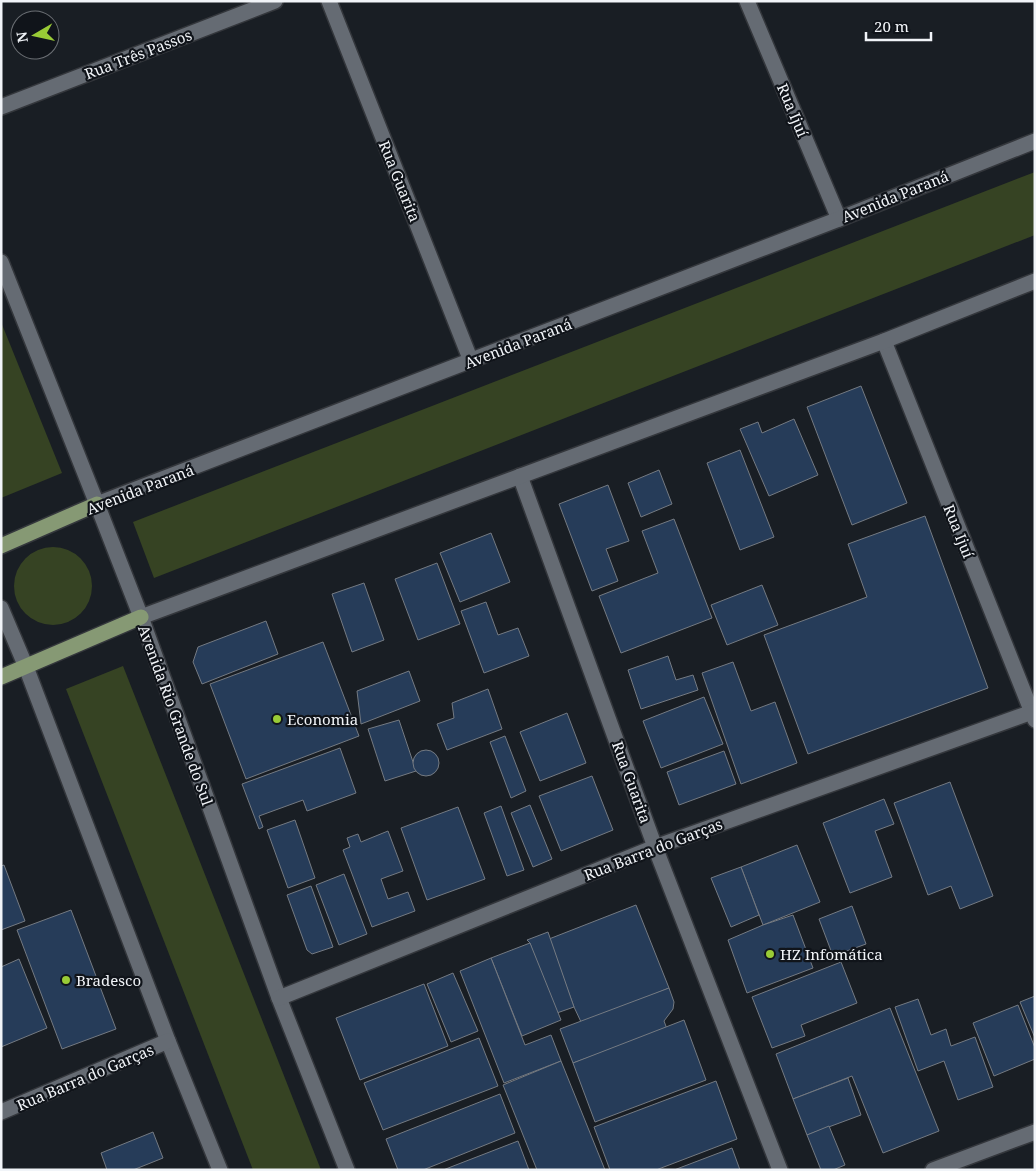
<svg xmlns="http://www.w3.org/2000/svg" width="1036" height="1171" font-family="'Noto Serif',serif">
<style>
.green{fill:#364323}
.building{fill:#263c59;stroke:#747a82}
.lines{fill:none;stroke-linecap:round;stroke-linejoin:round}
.minor-casing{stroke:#34373c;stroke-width:18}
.major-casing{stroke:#34373c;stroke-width:18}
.minor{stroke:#656b73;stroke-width:15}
.major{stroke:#869974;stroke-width:15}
.poi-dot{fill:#99cb36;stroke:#10141a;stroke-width:2}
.labels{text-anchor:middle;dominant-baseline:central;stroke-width:4.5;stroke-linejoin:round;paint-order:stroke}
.street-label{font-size:15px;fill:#f1f4f8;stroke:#10141a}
.poi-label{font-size:15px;fill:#f1f4f8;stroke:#10141a;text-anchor:start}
</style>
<rect width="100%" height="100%" fill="#191e24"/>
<g class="green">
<path d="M 1035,172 L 1035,235 L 154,578 L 133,522 Z"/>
<path d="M 1,322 L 62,473 L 1,498 Z"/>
<circle cx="53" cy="586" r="39"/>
<path d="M 123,666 L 321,1170 L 253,1170 L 66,689 Z"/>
</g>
<g class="building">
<path d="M 861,386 L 907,503 L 852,525 L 807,407 Z"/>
<path d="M 794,419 L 818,475 L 769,496 L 740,429 L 758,422 L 762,433 Z"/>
<path d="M 740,450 L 774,537 L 740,550 L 707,463 Z"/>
<path d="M 659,470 L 672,504 L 641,517 L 628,483 Z"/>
<path d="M 608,485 L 629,541 L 606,549 L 618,581 L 592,591 L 559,504 Z"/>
<path d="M 925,516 L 988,688 L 808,754 L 764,635 L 867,597 L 848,544 Z"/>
<path d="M 674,519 L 712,618 L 621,653 L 599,596 L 658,573 L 642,531 Z"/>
<path d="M 491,533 L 510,582 L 460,602 L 440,553 Z"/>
<path d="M 437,563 L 460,624 L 418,640 L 395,579 Z"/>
<path d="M 364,583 L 384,640 L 352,652 L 332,594 Z"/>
<path d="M 762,585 L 778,625 L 727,645 L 711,605 Z"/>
<path d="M 486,602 L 498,635 L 518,628 L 529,656 L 484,673 L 461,611 Z"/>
<path d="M 266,621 L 278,654 L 202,684 L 193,662 L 198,647 Z"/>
<path d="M 323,642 L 359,736 L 246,779 L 210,684 Z"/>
<path d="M 668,656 L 676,680 L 693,675 L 698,690 L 641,709 L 628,670 Z"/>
<path d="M 733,662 L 751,711 L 775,702 L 797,763 L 741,784 L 702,673 Z"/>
<path d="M 409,671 L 420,701 L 361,724 L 357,691 Z"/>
<path d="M 488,689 L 502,729 L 447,750 L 437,724 L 454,718 L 452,703 Z"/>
<path d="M 704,697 L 723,744 L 661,768 L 643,721 Z"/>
<path d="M 567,713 L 586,763 L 540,781 L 520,732 Z"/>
<path d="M 399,720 L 416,771 L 385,781 L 368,729 Z"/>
<path d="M 505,736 L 526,791 L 511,798 L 490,742 Z"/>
<path d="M 340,748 L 356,793 L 307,811 L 303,800 L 259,816 L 263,827 L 259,829 L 242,784 Z"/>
<circle cx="426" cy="763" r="13"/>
<path d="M 724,751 L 736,784 L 679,805 L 667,772 Z"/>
<path d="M 592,776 L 613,830 L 561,851 L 539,796 Z"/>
<path d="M 950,782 L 993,896 L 960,909 L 951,886 L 928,895 L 894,803 Z"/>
<path d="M 884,799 L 894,824 L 875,831 L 892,877 L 850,893 L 823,823 Z"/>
<path d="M 530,805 L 552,859 L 533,867 L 511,813 Z"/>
<path d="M 501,806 L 524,870 L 507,876 L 484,813 Z"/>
<path d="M 458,807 L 485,879 L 427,900 L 401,828 Z"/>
<path d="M 295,820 L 315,878 L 288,888 L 267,830 Z"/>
<path d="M 388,831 L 403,871 L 381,879 L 388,899 L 408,892 L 415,911 L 372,927 L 343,850 L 350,847 L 347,838 L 358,834 L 361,842 Z"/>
<path d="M 797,845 L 820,902 L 763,925 L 741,867 Z"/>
<path d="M 4,865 L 25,921 L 1,930 L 1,866 Z"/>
<path d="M 741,867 L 759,915 L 731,927 L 711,878 Z"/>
<path d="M 344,874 L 367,934 L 339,945 L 316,885 Z"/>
<path d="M 311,886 L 333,947 L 312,954 L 307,950 L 287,895 Z"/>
<path d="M 636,905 L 669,988 L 582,1024 L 574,1007 L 549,939 Z"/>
<path d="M 852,906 L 866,944 L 833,956 L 819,919 Z"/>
<path d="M 71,910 L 116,1029 L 62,1049 L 17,930 Z"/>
<path d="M 793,915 L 813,968 L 747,993 L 728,940 L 763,925 Z"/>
<path d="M 548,932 L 574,1007 L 554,1014 L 530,943 L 527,940 Z"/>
<path d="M 530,943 L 561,1020 L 522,1036 L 491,958 Z"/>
<path d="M 491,958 L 525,1045 L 551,1035 L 561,1061 L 504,1083 L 460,971 Z"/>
<path d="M 19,959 L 47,1028 L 1,1047 L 1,967 Z"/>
<path d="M 841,962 L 857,1003 L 801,1025 L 805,1036 L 772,1048 L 752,997 Z"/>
<path d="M 453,973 L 478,1031 L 451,1042 L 427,984 Z"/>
<path d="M 424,984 L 448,1046 L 360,1080 L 336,1018 Z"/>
<path d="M 669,988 L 674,1002 L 673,1009 L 664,1021 L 667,1029 L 573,1063 L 560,1029 Z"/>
<path d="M 1035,996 L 1035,1038 L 1020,1002 Z"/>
<path d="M 918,999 L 931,1035 L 946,1029 L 951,1046 L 975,1037 L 993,1087 L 958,1100 L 944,1061 L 918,1071 L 895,1007 Z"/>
<path d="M 1018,1005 L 1035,1048 L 1035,1059 L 994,1076 L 973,1023 Z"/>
<path d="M 890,1008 L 939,1131 L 883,1153 L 852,1076 L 793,1099 L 776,1054 Z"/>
<path d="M 684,1020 L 706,1080 L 595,1122 L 573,1063 Z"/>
<path d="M 479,1038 L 498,1086 L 383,1130 L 364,1083 Z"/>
<path d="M 561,1061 L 605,1170 L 537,1170 L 503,1085 Z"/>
<path d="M 848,1078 L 861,1115 L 807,1135 L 793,1099 Z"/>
<path d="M 716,1081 L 737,1139 L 656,1170 L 610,1170 L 594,1127 Z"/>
<path d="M 500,1094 L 515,1133 L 423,1170 L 398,1170 L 386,1139 Z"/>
<path d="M 829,1126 L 845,1165 L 833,1170 L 821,1170 L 807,1135 Z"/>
<path d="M 153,1132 L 163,1158 L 133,1170 L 107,1170 L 101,1153 Z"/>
<path d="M 518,1141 L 529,1170 L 443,1170 Z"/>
<path d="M 732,1148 L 740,1170 L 674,1170 Z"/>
</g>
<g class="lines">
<defs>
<g id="minor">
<path d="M 329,1 L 471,361"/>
<path d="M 747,1 L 839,219"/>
<path d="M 1,107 L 275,1"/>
<path d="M 1,262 L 97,504 L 141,617 L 279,998 L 347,1170"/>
<path d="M 884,341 L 1035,720"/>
<path d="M 520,476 L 655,847 L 780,1170"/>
<path d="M 97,504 L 839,219 L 1035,141"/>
<path d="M 1,608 L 26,667 L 168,1041 L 220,1170"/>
<path d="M 141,617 L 884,341 L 1035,281"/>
<path d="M 279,998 L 655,847 L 1035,711"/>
<path d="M 1,1112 L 168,1041"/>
<path d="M 933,1170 L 1035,1132"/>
</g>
<g id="major">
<path d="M 1,546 L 97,504"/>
<path d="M 1,677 L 141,617"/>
</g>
</defs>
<use href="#minor" class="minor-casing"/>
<use href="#major" class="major-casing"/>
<use href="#minor" class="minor"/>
<use href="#major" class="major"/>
</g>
<g class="poi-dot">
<circle cx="277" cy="719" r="5"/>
<circle cx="770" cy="954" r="5"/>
<circle cx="66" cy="980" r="5"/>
</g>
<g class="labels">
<g class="street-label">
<text transform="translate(138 54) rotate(-21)">Rua Três Passos</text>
<text transform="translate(793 110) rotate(67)">Rua Ijuí</text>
<text transform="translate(400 181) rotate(68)">Rua Guarita</text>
<text transform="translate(895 196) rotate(-22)">Avenida Paraná</text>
<text transform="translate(518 343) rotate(-21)">Avenida Paraná</text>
<text transform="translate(140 489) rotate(-21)">Avenida Paraná</text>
<text transform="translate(959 531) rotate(68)">Rua Ijuí</text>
<text transform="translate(176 715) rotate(70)">Avenida Rio Grande do Sul</text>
<text transform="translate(632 782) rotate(70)">Rua Guarita</text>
<text transform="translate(653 849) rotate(-21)">Rua Barra do Garças</text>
<text transform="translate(85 1077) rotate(-23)">Rua Barra do Garças</text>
</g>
<g class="poi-label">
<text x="287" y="719">Economia</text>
<text x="780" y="954">HZ Infomática</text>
<text x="76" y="980">Bradesco</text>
</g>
</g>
<rect width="1036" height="1171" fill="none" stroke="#f1f4f8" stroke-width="5"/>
<g transform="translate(35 35) rotate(261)"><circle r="24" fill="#10141a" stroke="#6a6e73"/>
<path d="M0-4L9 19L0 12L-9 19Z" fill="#99cb36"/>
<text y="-8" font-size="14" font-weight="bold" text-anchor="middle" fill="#f1f4f8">N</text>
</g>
<path d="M866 32v8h65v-8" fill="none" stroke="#f1f4f8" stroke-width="2.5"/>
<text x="874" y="32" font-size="15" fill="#f1f4f8" stroke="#10141a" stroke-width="4" paint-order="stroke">20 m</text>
</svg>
